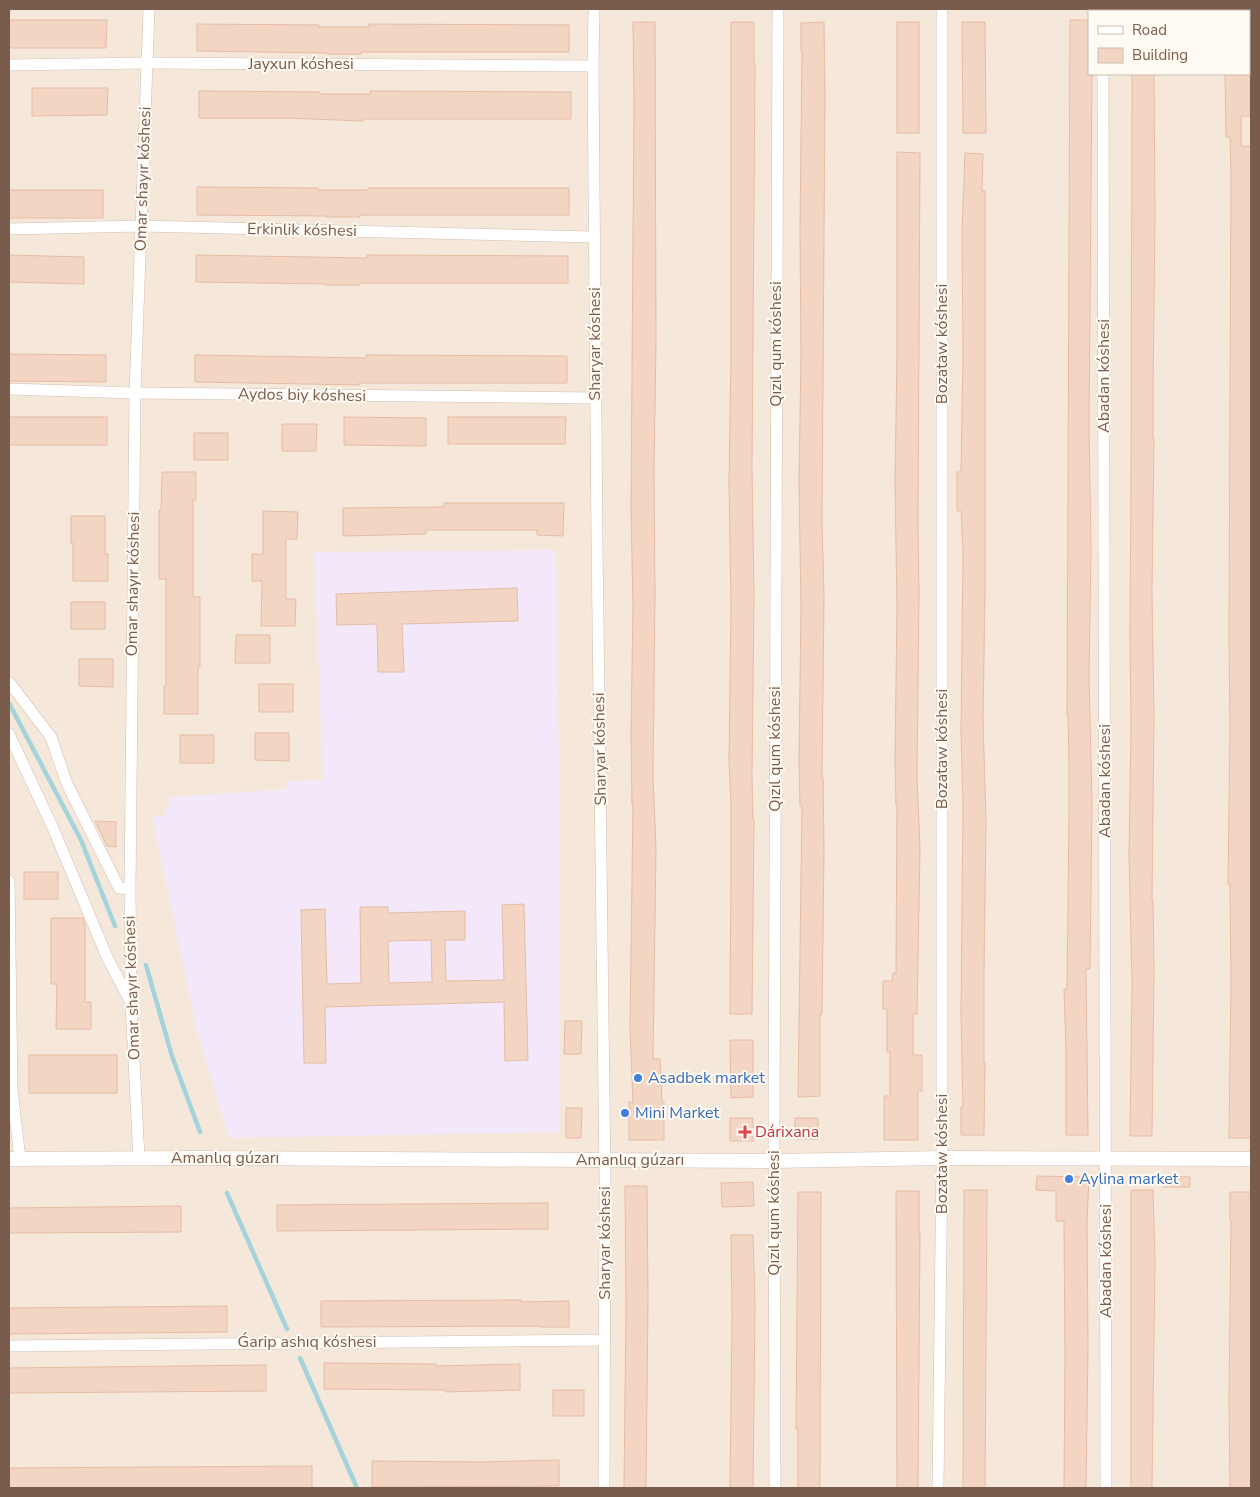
<svg xmlns="http://www.w3.org/2000/svg" width="1260" height="1497" font-family="'Nunito Sans',sans-serif">
<style>
.residential{fill:#f5e8da;fill-rule:evenodd}
.education{fill:#f3e8fa}
.lines{fill:none;stroke-linecap:round;stroke-linejoin:round}
.stream{stroke:#a5d3da;stroke-width:4.5}
.building{fill:#f3d5c3;stroke:#e6bba3;fill-rule:evenodd}
.minor-casing{stroke:#d1beb0;stroke-width:12}
.tertiary-casing{stroke:#d1beb0;stroke-width:15}
.minor{stroke:#fff;stroke-width:11}
.tertiary{stroke:#fff;stroke-width:14}
.shop-dot{fill:#3f7fe0;stroke:#fffaf3;stroke-width:2}
.health-dot{fill:#e0444e;stroke:#fffaf3;stroke-width:2}
.labels{text-anchor:middle;dominant-baseline:central;stroke-width:4;stroke-linejoin:round;paint-order:stroke}
.street-label{font-size:16px;fill:#7a5c4d;stroke:#fffaf3}
.shop-label{font-size:16px;fill:#366cbe;stroke:#fffaf3;text-anchor:start}
.health-label{font-size:16px;fill:#be3a42;stroke:#fffaf3;text-anchor:start}
</style>
<rect width="100%" height="100%" fill="#fdf6ec"/>
<path class="residential" d="M 9,9 L 1251,9 L 1251,1488 L 9,1488 ZM 1089,11 L 1249,11 L 1249,74 L 1089,74 Z"/>
<path class="education" d="M 556,550 L 559,771 L 559,1132 L 229,1138 L 197,1031 L 152,816 L 163,816 L 171,797 L 286,789 L 288,781 L 323,780 L 314,552 Z"/>
<g class="lines">
<g class="stream">
<path d="M 9,703 L 81,840 L 115,926"/>
<path d="M 146,965 L 172,1056 L 200,1132"/>
<path d="M 227,1193 L 287,1329"/>
<path d="M 300,1358 L 357,1488"/>
</g>
</g>
<g class="building">
<path d="M 9,20 L 107,20 L 106,48 L 9,48 Z"/>
<path d="M 1070,20 L 1089,20 L 1089,74 L 1092,74 L 1089,425 L 1091,550 L 1089,676 L 1092,803 L 1090,969 L 1086,969 L 1088,1135 L 1066,1135 L 1066,1052 L 1064,989 L 1067,989 L 1069,815 L 1069,760 L 1068,716 L 1067,716 Z"/>
<path d="M 633,22 L 655,22 L 656,343 L 654,469 L 655,594 L 653,777 L 656,848 L 653,1059 L 660,1059 L 662,1102 L 664,1102 L 664,1140 L 629,1140 L 629,1102 L 633,1102 L 630,1028 L 633,805 L 632,805 L 631,733 L 633,607 L 631,510 L 634,105 Z"/>
<path d="M 731,22 L 754,22 L 754,64 L 755,64 L 752,469 L 754,594 L 752,777 L 753,819 L 754,819 L 752,1014 L 730,1014 L 731,860 L 731,805 L 729,761 L 731,607 L 729,482 L 731,356 Z"/>
<path d="M 824,22 L 825,93 L 822,524 L 824,595 L 822,778 L 823,778 L 824,848 L 822,1014 L 820,1014 L 820,1096 L 798,1097 L 802,806 L 800,806 L 799,761 L 801,607 L 799,482 L 801,356 L 800,231 L 802,51 L 801,51 L 801,23 Z"/>
<rect x="897" y="22" width="22" height="111"/>
<path d="M 962,22 L 985,22 L 986,133 L 963,133 Z"/>
<path d="M 197,24 L 319,25 L 319,27 L 369,27 L 369,24 L 569,25 L 569,52 L 361,52 L 361,54 L 327,54 L 327,53 L 197,51 Z"/>
<path d="M 1132,74 L 1154,74 L 1155,215 L 1153,392 L 1153,438 L 1154,438 L 1152,592 L 1154,717 L 1152,900 L 1153,900 L 1154,970 L 1152,1136 L 1130,1136 L 1132,982 L 1129,855 L 1131,729 L 1130,632 L 1131,478 Z"/>
<path d="M 1225,74 L 1250,74 L 1250,116 L 1241,116 L 1241,146 L 1251,146 L 1251,1138 L 1229,1138 L 1231,984 L 1230,884 L 1228,884 L 1230,731 L 1229,634 L 1231,174 L 1230,137 L 1226,137 Z"/>
<path d="M 32,88 L 108,88 L 107,115 L 32,116 Z"/>
<path d="M 199,91 L 320,92 L 320,94 L 370,94 L 370,91 L 571,92 L 571,119 L 363,119 L 363,121 L 286,118 L 199,118 Z"/>
<path d="M 897,152 L 920,153 L 918,524 L 919,594 L 917,777 L 920,848 L 917,1014 L 913,1014 L 913,1055 L 922,1055 L 922,1091 L 918,1091 L 918,1140 L 884,1140 L 884,1096 L 890,1096 L 890,1052 L 887,1052 L 887,1009 L 883,1009 L 883,981 L 892,981 L 893,973 L 896,973 L 897,805 L 896,805 L 895,761 L 897,607 L 895,482 L 897,356 Z"/>
<path d="M 965,153 L 983,154 L 982,191 L 985,191 L 985,594 L 983,720 L 986,819 L 984,973 L 984,1063 L 985,1063 L 984,1135 L 961,1135 L 961,1107 L 963,1107 L 961,1014 L 963,805 L 961,733 L 963,552 L 961,511 L 957,511 L 957,472 L 961,472 L 963,356 L 962,231 Z"/>
<path d="M 197,187 L 318,188 L 318,190 L 368,190 L 368,188 L 569,188 L 569,215 L 360,215 L 360,217 L 326,217 L 326,216 L 197,215 Z"/>
<rect x="9" y="190" width="94" height="28"/>
<path d="M 9,255 L 84,257 L 84,284 L 9,282 Z"/>
<path d="M 196,255 L 367,258 L 367,255 L 568,256 L 568,283 L 360,283 L 360,285 L 326,285 L 326,284 L 196,282 Z"/>
<path d="M 9,354 L 106,355 L 106,382 L 9,381 Z"/>
<path d="M 195,355 L 366,358 L 366,355 L 567,356 L 567,383 L 359,383 L 359,385 L 195,382 Z"/>
<rect x="9" y="417" width="98" height="28"/>
<path d="M 344,417 L 426,418 L 426,446 L 344,445 Z"/>
<path d="M 448,417 L 566,417 L 565,444 L 448,444 Z"/>
<path d="M 282,424 L 317,424 L 316,451 L 282,451 Z"/>
<rect x="194" y="433" width="34" height="27"/>
<path d="M 162,472 L 196,472 L 196,500 L 193,500 L 193,597 L 200,597 L 200,667 L 198,667 L 198,714 L 164,714 L 164,686 L 166,686 L 166,579 L 159,579 L 159,510 L 161,510 Z"/>
<path d="M 444,503 L 564,503 L 563,536 L 537,535 L 537,530 L 426,530 L 426,534 L 343,536 L 343,508 L 444,507 Z"/>
<path d="M 263,511 L 298,512 L 297,539 L 286,539 L 286,599 L 296,599 L 295,626 L 261,626 L 262,581 L 252,581 L 252,554 L 263,554 Z"/>
<path d="M 71,516 L 105,516 L 105,554 L 108,554 L 108,581 L 73,581 L 73,543 L 71,543 Z"/>
<path d="M 517,588 L 518,621 L 402,624 L 404,672 L 378,672 L 377,624 L 337,625 L 336,594 Z"/>
<rect x="71" y="602" width="34" height="27"/>
<path d="M 236,635 L 270,635 L 270,663 L 235,663 Z"/>
<path d="M 79,659 L 113,659 L 113,687 L 79,686 Z"/>
<rect x="259" y="684" width="34" height="28"/>
<path d="M 255,733 L 289,733 L 289,761 L 255,760 Z"/>
<rect x="180" y="735" width="34" height="28"/>
<path d="M 95,821 L 116,822 L 116,847 L 107,846 Z"/>
<rect x="24" y="872" width="34" height="27"/>
<path d="M 524,904 L 528,1060 L 505,1061 L 504,1002 L 325,1007 L 326,1063 L 304,1063 L 301,910 L 325,909 L 327,984 L 361,983 L 360,907 L 388,907 L 388,913 L 465,911 L 465,940 L 445,940 L 446,981 L 504,980 L 502,905 ZM 431,940 L 432,982 L 389,983 L 388,941 Z"/>
<path d="M 51,918 L 83,918 L 85,925 L 85,1002 L 91,1002 L 91,1029 L 56,1029 L 57,984 L 51,984 Z"/>
<path d="M 565,1021 L 582,1021 L 581,1054 L 564,1054 Z"/>
<path d="M 730,1040 L 753,1040 L 753,1097 L 731,1098 Z"/>
<rect x="29" y="1055" width="88" height="38"/>
<path d="M 566,1108 L 582,1108 L 581,1138 L 566,1138 Z"/>
<rect x="730" y="1118" width="23" height="23"/>
<rect x="795" y="1118" width="23" height="21"/>
<path d="M 1037,1176 L 1089,1177 L 1087,1222 L 1088,1346 L 1086,1488 L 1064,1488 L 1065,1358 L 1064,1221 L 1056,1221 L 1056,1191 L 1036,1190 Z"/>
<path d="M 1164,1176 L 1190,1177 L 1190,1187 L 1163,1187 Z"/>
<path d="M 753,1182 L 754,1206 L 722,1207 L 721,1183 Z"/>
<path d="M 625,1186 L 647,1186 L 648,1298 L 646,1488 L 624,1488 L 626,1310 Z"/>
<path d="M 964,1190 L 987,1190 L 985,1488 L 963,1488 Z"/>
<path d="M 1131,1190 L 1153,1190 L 1155,1260 L 1152,1488 L 1131,1488 Z"/>
<path d="M 896,1191 L 919,1191 L 919,1233 L 920,1233 L 918,1488 L 897,1488 Z"/>
<path d="M 798,1192 L 821,1192 L 820,1488 L 798,1488 L 798,1429 L 796,1429 Z"/>
<path d="M 1230,1192 L 1251,1192 L 1251,1488 L 1230,1488 L 1229,1400 L 1231,1220 L 1230,1220 Z"/>
<path d="M 548,1203 L 548,1229 L 277,1231 L 277,1205 Z"/>
<path d="M 181,1206 L 181,1232 L 9,1233 L 9,1208 Z"/>
<path d="M 731,1235 L 753,1235 L 755,1305 L 753,1488 L 730,1488 L 732,1317 Z"/>
<path d="M 521,1300 L 521,1302 L 569,1301 L 569,1327 L 539,1327 L 539,1326 L 321,1327 L 321,1301 Z"/>
<path d="M 227,1306 L 227,1332 L 9,1334 L 9,1308 Z"/>
<path d="M 324,1363 L 436,1364 L 436,1366 L 520,1364 L 520,1390 L 446,1392 L 446,1390 L 324,1389 Z"/>
<path d="M 266,1365 L 266,1391 L 9,1393 L 9,1368 Z"/>
<rect x="553" y="1390" width="31" height="26"/>
<path d="M 559,1460 L 559,1486 L 372,1487 L 372,1461 L 482,1462 Z"/>
<path d="M 312,1466 L 312,1488 L 9,1488 L 9,1468 Z"/>
</g>
<g class="lines">
<defs>
<g id="minor">
<path d="M 594,9 L 593,66 L 597,541 L 605,1177 L 604,1488"/>
<path d="M 1103,9 L 1103,11"/>
<path d="M 9,65 L 147,63 L 593,66"/>
<path d="M 1103,74 L 1106,1488"/>
<path d="M 9,229 L 141,226 L 594,237"/>
<path d="M 9,389 L 135,393 L 596,398"/>
<path d="M 9,682 L 51,737 L 67,784 L 119,888 L 130,889"/>
<path d="M 9,734 L 53,828 L 107,957 L 130,1001"/>
<path d="M 9,881 L 12,1089 L 20,1159"/>
<path d="M 139,1158 L 131,1003 L 130,889 L 135,393 L 149,9"/>
<path d="M 9,1346 L 605,1340"/>
<path d="M 775,1488 L 774,1142 L 778,9"/>
<path d="M 938,1488 L 942,1158 L 942,9"/>
</g>
<path id="tertiary" d="M 9,1159 L 194,1158 L 774,1161 L 942,1158 L 1251,1159"/>
</defs>
<use href="#minor" class="minor-casing"/>
<use href="#tertiary" class="tertiary-casing"/>
<use href="#minor" class="minor"/>
<use href="#tertiary" class="tertiary"/>
</g>
<g class="shop-dot">
<circle cx="638" cy="1078" r="5"/>
<circle cx="625" cy="1113" r="5"/>
<circle cx="1069" cy="1179" r="5"/>
</g>
<path class="health-dot" d="M742.5 1124.5h5v5h5v5h-5v5h-5v-5h-5v-5h5z"/>
<g class="labels">
<g class="street-label">
<text x="301" y="64">Jayxun kóshesi</text>
<text transform="translate(143 179) rotate(-88)">Omar shayır kóshesi</text>
<text transform="translate(302 230) rotate(1)">Erkinlik kóshesi</text>
<text transform="translate(595 344) rotate(-90)">Sharyar kóshesi</text>
<text transform="translate(776 344) rotate(-90)">Qızıl qum kóshesi</text>
<text transform="translate(942 344) rotate(-90)">Bozataw kóshesi</text>
<text transform="translate(1104 376) rotate(-90)">Abadan kóshesi</text>
<text transform="translate(302 395) rotate(1)">Aydos biy kóshesi</text>
<text transform="translate(133 584) rotate(-89)">Omar shayır kóshesi</text>
<text transform="translate(600 749) rotate(-91)">Sharyar kóshesi</text>
<text transform="translate(775 749) rotate(-90)">Qızıl qum kóshesi</text>
<text transform="translate(942 749) rotate(-90)">Bozataw kóshesi</text>
<text transform="translate(1105 781) rotate(-90)">Abadan kóshesi</text>
<text transform="translate(132 988) rotate(-92)">Omar shayır kóshesi</text>
<text transform="translate(942 1154) rotate(-90)">Bozataw kóshesi</text>
<text x="225" y="1158">Amanlıq gúzarı</text>
<text x="630" y="1160">Amanlıq gúzarı</text>
<text transform="translate(774 1213) rotate(-90)">Qızıl qum kóshesi</text>
<text transform="translate(605 1243) rotate(-90)">Sharyar kóshesi</text>
<text transform="translate(1106 1261) rotate(-90)">Abadan kóshesi</text>
<text x="307" y="1342">Ǵarip ashıq kóshesi</text>
</g>
<g class="shop-label">
<text x="648" y="1078">Asadbek market</text>
<text x="635" y="1113">Mini Market</text>
<text x="1079" y="1179">Aylina market</text>
</g>
<g class="health-label">
<text x="755" y="1132">Dárixana</text>
</g>
</g>
<rect width="1260" height="1497" fill="none" stroke="#7a5c4d" stroke-width="20"/>
<rect x="1088" y="10" width="162" height="65" fill="#fffaf3" stroke="#cabbb1"/>
<rect x="1098" y="26" width="25" height="8" fill="#ffffff" stroke="#cabbb1"/>
<text x="1132" y="35" font-size="15" fill="#7a5c4d">Road</text>
<rect x="1098" y="48" width="25" height="15" fill="#f3d5c3" stroke="#cabbb1"/>
<text x="1132" y="60" font-size="15" fill="#7a5c4d">Building</text>
</svg>
